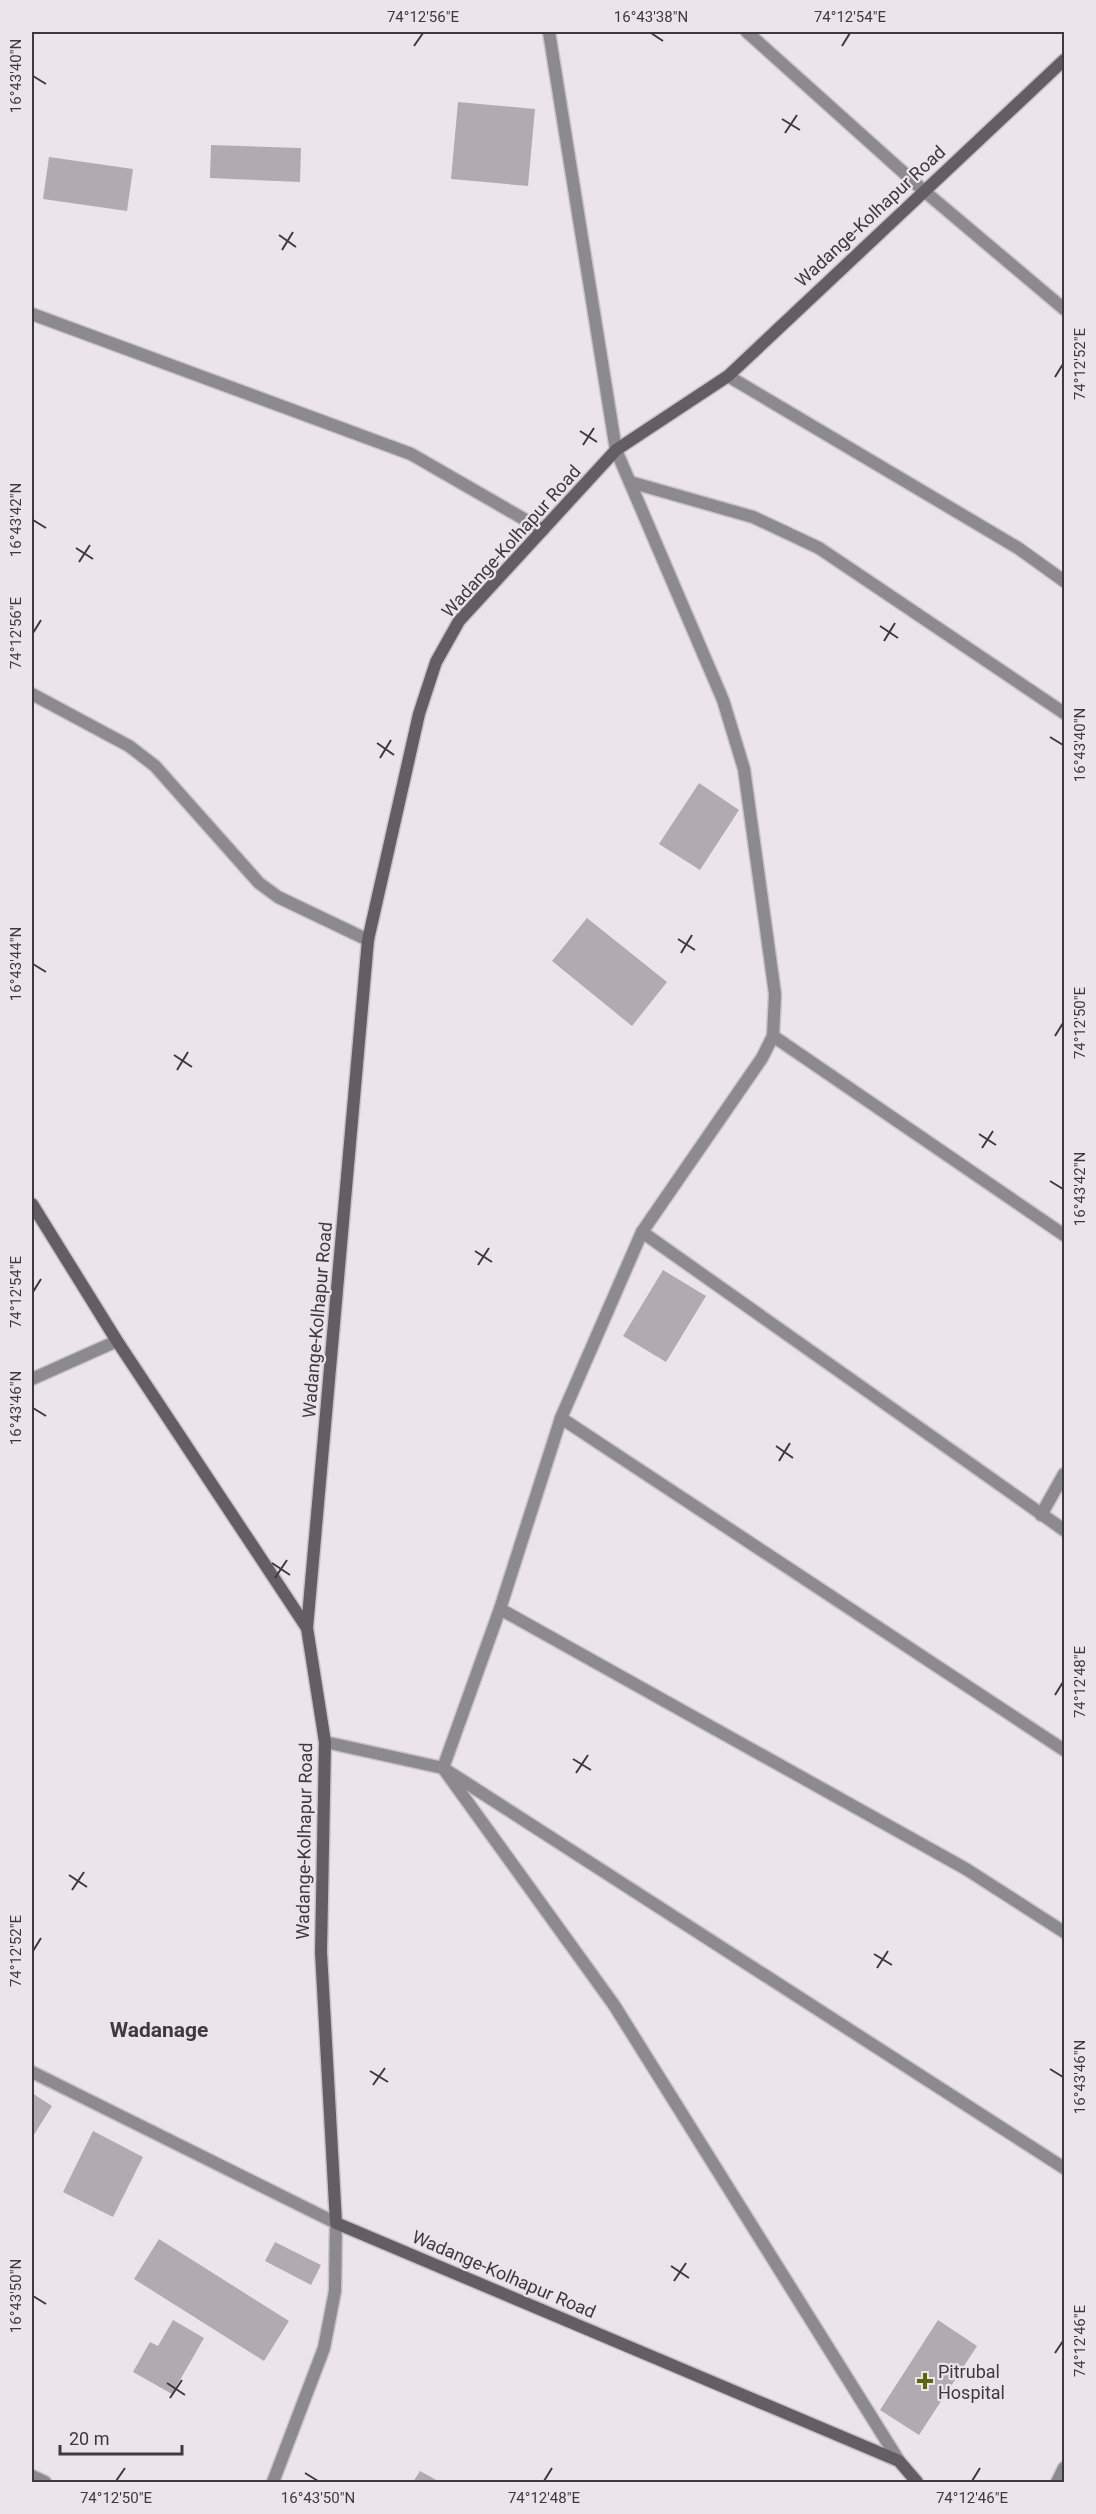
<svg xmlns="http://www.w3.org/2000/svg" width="1096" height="2514" font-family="Roboto,sans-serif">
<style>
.building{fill:#b2aab1}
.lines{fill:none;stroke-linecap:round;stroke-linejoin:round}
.minor-casing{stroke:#c9c2c8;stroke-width:15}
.tertiary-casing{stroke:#c9c2c8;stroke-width:15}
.secondary-casing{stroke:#c9c2c8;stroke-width:15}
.minor{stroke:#8d8a8d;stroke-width:12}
.tertiary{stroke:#8d8a8d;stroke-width:12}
.secondary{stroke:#635e62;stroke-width:12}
.ticks{fill:none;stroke:#3d3a3d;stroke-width:2}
.poi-dot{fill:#5a670d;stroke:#ece4eb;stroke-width:2}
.labels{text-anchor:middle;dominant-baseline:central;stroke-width:4.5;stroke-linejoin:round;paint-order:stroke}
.street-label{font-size:18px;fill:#3d3a3d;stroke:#ece4eb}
.poi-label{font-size:18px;fill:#3d3a3d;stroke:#ece4eb;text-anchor:start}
.quarter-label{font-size:21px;font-weight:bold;fill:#3d3a3d;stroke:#ece4eb}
.neatline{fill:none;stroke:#3d3a3d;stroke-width:2}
.ticks-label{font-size:15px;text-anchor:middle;fill:#3d3a3d}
</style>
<rect width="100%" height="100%" fill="#ece4eb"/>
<g class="building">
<path d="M 458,102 L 535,109 L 528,186 L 451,179 Z"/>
<path d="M 211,145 L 301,148 L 300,182 L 210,178 Z"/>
<path d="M 49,157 L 133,169 L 127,211 L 43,199 Z"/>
<path d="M 699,783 L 739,810 L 700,870 L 659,844 Z"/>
<path d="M 587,918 L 667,982 L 632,1026 L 552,961 Z"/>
<path d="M 663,1270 L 706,1296 L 666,1362 L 623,1336 Z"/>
<path d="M 32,2093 L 52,2106 L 32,2138 Z"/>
<path d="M 93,2131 L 143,2157 L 113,2217 L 63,2192 Z"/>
<path d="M 159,2239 L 289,2321 L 264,2361 L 134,2279 Z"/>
<path d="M 275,2242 L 321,2265 L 311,2285 L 265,2261 Z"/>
<path d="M 173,2320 L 204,2338 L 172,2394 L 133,2372 L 150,2342 L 158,2346 Z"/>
<path d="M 938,2320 L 977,2346 L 919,2435 L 880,2410 Z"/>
<path d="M 420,2471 L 440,2482 L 413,2482 Z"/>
</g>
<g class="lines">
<defs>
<g id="minor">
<path d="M 549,32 L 616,450 L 723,700 L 744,769 L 775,994 L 773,1036 L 762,1058 L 642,1232"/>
<path d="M 747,32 L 923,190 L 1064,309"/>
<path d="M 32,314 L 411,454 L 543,530"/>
<path d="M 728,376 L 1018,548 L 1064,581"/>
<path d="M 630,482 L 753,517 L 819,548 L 1064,713"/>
<path d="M 32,694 L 129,746 L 155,766 L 259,883 L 278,897 L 368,940"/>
<path d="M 773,1036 L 1064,1235"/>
<path d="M 32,1379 L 117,1341"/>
<path d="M 561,1418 L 1064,1750"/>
<path d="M 1041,1515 L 1064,1474"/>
<path d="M 1064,1530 L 642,1232 L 561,1418 L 500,1609 L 443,1768 L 1064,2168"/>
<path d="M 500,1609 L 966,1869 L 1064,1932"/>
<path d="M 325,1742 L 443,1768 L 614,2005 L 899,2461"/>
<path d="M 32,2072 L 336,2223"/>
<path d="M 1057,2482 L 1064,2468"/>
</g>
<g id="tertiary">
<path d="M 32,2476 L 45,2482"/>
<path d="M 273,2482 L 324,2348 L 335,2291 L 336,2223"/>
</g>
<g id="secondary">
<path d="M 32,1204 L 117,1341 L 307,1628"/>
<path d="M 917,2482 L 899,2461 L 336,2223 L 321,1952 L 325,1742 L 307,1628 L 368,940 L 419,714 L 436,662 L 459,621 L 616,450 L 728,376 L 1064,60"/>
</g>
</defs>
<use href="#minor" class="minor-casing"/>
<use href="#tertiary" class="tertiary-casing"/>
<use href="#secondary" class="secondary-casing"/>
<use href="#minor" class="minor"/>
<use href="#tertiary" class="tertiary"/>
<use href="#secondary" class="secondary"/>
</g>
<path class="ticks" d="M 651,33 L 663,41M 414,46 L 423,33M 842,46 L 850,33M 33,76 L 46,84M 782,119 L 800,130M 785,133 L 797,115M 279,235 L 296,247M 282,250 L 293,232M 1055,377 L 1063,364M 580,431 L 597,442M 583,445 L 594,428M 33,520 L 46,528M 76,548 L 93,559M 79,562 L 90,545M 880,626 L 898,638M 33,633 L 41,620M 884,641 L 895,623M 1050,737 L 1063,745M 377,743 L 394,755M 380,758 L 391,740M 678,939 L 695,950M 681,953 L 692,935M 33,964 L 46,972M 1055,1036 L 1063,1023M 174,1055 L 192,1067M 177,1070 L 188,1052M 979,1134 L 996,1145M 982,1148 L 993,1131M 1050,1181 L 1063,1189M 475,1251 L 492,1262M 478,1265 L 489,1248M 33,1292 L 41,1279M 33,1408 L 46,1416M 776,1446 L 793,1458M 779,1461 L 790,1443M 272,1563 L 290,1575M 275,1578 L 287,1560M 1055,1695 L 1063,1682M 573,1759 L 591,1770M 576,1773 L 588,1755M 69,1875 L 87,1887M 72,1890 L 84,1872M 33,1951 L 41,1938M 874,1954 L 892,1965M 877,1968 L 888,1951M 1050,2069 L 1063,2077M 370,2071 L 388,2082M 373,2085 L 385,2068M 671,2266 L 689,2278M 674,2281 L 686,2263M 33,2296 L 46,2304M 1055,2353 L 1063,2341M 167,2383 L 185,2395M 170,2398 L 182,2380M 305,2473 L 318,2481M 116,2481 L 125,2468M 544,2481 L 552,2468M 972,2481 L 980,2468"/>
<path class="poi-dot" d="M922 2372h6v6h6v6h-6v6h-6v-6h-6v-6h6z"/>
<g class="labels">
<g class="street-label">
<text transform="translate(870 216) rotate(-43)">Wadange-Kolhapur Road</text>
<text transform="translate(511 541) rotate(-48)">Wadange-Kolhapur Road</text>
<text transform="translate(317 1320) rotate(-85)">Wadange-Kolhapur Road</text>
<text transform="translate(304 1841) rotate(-89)">Wadange-Kolhapur Road</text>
<text transform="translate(504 2274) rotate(23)">Wadange-Kolhapur Road</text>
</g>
<g class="poi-label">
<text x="938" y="2371">Pitrubal<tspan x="938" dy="21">Hospital</tspan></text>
</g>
<g class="quarter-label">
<text x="159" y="2030">Wadanage</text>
</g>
</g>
<rect width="1096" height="2514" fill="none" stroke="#ece4eb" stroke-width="66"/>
<path d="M60 2445v9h122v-9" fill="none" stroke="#3d3a3d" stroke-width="3"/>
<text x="69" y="2445" font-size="18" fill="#3d3a3d" stroke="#ece4eb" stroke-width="4.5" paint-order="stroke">20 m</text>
<rect x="33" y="33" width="1030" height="2448" class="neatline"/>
<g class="ticks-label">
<text x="423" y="22">74°12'56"E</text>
<text x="651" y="22">16°43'38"N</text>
<text x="850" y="22">74°12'54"E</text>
<text transform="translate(16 76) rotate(-90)" y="5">16°43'40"N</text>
<text transform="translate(1080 364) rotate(-90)" y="5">74°12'52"E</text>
<text transform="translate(16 520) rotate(-90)" y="5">16°43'42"N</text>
<text transform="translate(16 633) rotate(-90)" y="5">74°12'56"E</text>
<text transform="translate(1080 745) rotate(-90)" y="5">16°43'40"N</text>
<text transform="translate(16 964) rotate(-90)" y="5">16°43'44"N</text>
<text transform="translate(1080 1023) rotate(-90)" y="5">74°12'50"E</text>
<text transform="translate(1080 1189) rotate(-90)" y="5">16°43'42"N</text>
<text transform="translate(16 1292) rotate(-90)" y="5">74°12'54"E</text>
<text transform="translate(16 1408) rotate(-90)" y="5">16°43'46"N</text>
<text transform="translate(1080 1682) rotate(-90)" y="5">74°12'48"E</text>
<text transform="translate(16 1951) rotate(-90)" y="5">74°12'52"E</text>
<text transform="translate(1080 2077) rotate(-90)" y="5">16°43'46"N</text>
<text transform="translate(16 2296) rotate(-90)" y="5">16°43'50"N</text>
<text transform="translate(1080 2341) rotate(-90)" y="5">74°12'46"E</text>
<text x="116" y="2503">74°12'50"E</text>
<text x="318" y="2503">16°43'50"N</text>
<text x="544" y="2503">74°12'48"E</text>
<text x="972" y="2503">74°12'46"E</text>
</g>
</svg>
